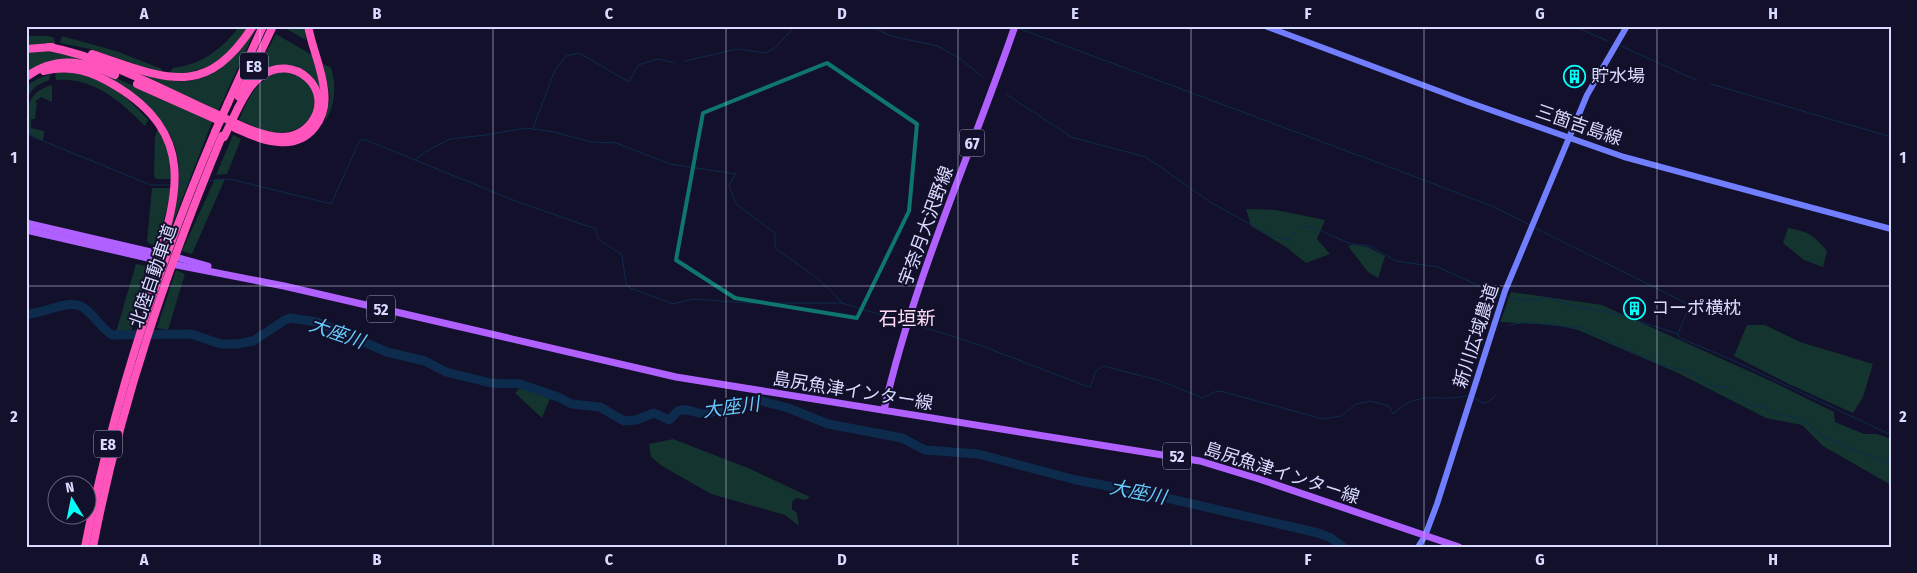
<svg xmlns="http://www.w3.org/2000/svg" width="1917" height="573" font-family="'Fira Sans Condensed','Noto Sans JP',sans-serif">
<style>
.green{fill:#13342f}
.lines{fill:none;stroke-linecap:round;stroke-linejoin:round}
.stream{stroke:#0d2c4d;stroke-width:1}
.river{stroke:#0d2c4d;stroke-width:9}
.secondary{stroke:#707eff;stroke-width:6}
.primary{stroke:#b060ff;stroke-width:7}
.highway{stroke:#ff54bb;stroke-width:8}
.highway-bridge{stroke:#ff54bb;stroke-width:8}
.marked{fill:none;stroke:#0f766e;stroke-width:4;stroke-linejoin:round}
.grid{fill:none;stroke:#d9daff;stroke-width:1;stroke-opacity:0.55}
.labels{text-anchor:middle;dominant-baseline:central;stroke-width:4;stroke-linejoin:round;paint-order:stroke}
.shield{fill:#12102a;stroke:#9d9dbf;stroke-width:1}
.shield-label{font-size:16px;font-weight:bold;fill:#d9daff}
.poi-label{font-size:18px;fill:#d9daff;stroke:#12102a;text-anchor:start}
.street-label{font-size:18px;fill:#d9daff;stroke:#12102a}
.neighbourhood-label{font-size:19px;fill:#ffdbf6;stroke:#12102a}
.water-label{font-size:19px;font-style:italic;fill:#67cbff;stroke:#12102a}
.neatline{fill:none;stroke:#d9daff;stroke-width:2}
.grid-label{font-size:16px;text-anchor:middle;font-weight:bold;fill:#d9daff}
</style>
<rect width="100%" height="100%" fill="#12102a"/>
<g class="green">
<path d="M 240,26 L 248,26 C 225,61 210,71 168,75 L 173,68 C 204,64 221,49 240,26 Z"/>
<path d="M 281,26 L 304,26 L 306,40 Z"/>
<path d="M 255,31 L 218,111 L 118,66 C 189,89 206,92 255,31 Z"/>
<path d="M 276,34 L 312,55 L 322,93 C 317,90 316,82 311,77 C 296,59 273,63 257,75 L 255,74 Z"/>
<path d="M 26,36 L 49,36 L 54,38 L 55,43 L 26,45 Z"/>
<path d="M 62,36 L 116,51 L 162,69 L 162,73 L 90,49 L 60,43 Z"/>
<path d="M 44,50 L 61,52 L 86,60 C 64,59 45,61 26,72 L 26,52 Z"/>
<path d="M 323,64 L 331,68 C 337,87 335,105 325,122 L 330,97 Z"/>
<path d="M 79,65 L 116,78 L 212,122 L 168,236 C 172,217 178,198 179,179 C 183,118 127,86 79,65 Z"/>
<path d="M 55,72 C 96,72 122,90 148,120 L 145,126 C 120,101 94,77 56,80 Z"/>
<path d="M 277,72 C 282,72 290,71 296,73 C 331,88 315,139 272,132 C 261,131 250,124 239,120 C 248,98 255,83 277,72 Z"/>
<path d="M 51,74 L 49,80 L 36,86 L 26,98 L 26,86 L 37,79 Z"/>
<path d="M 52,85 L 52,102 L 41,97 L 35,102 L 37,103 L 35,119 L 31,119 L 31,128 L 44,131 L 43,141 L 26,133 C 26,111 26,92 52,85 Z"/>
<path d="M 158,128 C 167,145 172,160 172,179 L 156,179 L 154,175 L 155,137 Z"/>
<path d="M 233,135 L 241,139 L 227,174 L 216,175 Z"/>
<path d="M 215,179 L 225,179 L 192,254 L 182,251 Z"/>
<path d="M 152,188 L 172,188 L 157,246 L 150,244 L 147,241 Z"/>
<path d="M 1246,209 L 1276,210 L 1325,220 L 1317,239 L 1330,254 L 1306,263 L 1286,247 L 1251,226 Z"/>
<path d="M 1788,228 C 1810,232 1813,235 1827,251 L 1823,267 L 1804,260 L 1783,243 Z"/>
<path d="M 1352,245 L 1368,247 L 1385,256 L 1378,278 L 1368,272 L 1348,246 Z"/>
<path d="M 136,264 L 150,267 L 131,332 L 116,332 Z"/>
<path d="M 176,270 L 185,274 L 168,330 L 157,328 Z"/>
<path d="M 1511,292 L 1602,305 L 1773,382 L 1834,412 L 1835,422 L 1864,434 L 1877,434 L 1891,439 L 1891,485 L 1823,446 L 1802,425 L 1766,418 L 1678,373 L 1578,330 L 1555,325 L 1500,322 Z"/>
<path d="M 1747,325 L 1765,325 L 1800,342 L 1873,364 L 1863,397 L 1853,413 L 1791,385 L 1734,356 Z"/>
<path d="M 520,388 L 550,398 L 542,418 L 515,393 Z"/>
<path d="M 673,439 L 748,468 L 810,497 L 806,500 L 796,498 L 792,502 L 792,509 L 797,513 L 799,526 L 785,515 L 711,494 L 662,466 L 651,457 L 649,444 Z"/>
</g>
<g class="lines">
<g class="stream">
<path d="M 869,26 L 891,36 L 938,46 L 959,58 L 984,78"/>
<path d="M 1573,26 L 1608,41"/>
<path d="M 1018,28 L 1395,169 L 1494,207 L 1530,225"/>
<path d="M 1621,46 L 1696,80"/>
<path d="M 685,61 L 737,49 L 766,53 L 775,48 L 795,26"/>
<path d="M 1711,84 L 1891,137"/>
<path d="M 1006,94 L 1071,137 L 1146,157 L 1210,202 L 1274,237 L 1290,240 L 1295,233"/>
<path d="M 533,128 L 555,70 L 566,56 L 579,53 L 629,82 L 638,65 L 658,59 L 675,63"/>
<path d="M 26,134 L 151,185 L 170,185"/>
<path d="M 415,160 L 425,152 L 450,139 L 486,135 L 526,128 L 554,132 L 591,142 L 616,143 L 670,164 L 736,174 L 729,185 L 736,204 L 775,233 L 775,248 C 799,266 823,279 842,303"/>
<path d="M 207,181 L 230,179 L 331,204 L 360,140 L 366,140 L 518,202 L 596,229 L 598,239 L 622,255 L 626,284 L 630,288 L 673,304 L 693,299 L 748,303 L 842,303 L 904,322"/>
<path d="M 177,184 L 190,183"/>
<path d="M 1300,228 L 1310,226 L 1351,244 L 1370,246 L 1396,261 L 1438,267 L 1501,296"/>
<path d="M 1535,228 L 1690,305 L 1678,334"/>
<path d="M 1505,297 L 1523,300 L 1550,298 L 1571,305 L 1617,314 L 1678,334 L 1680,338 L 1730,359 L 1891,435"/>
<path d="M 911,323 L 982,346 L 1086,386 L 1090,387 L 1096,371 L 1103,366 L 1158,380 L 1203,398 L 1217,391 L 1224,392 L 1323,419 L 1341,416 L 1356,404 L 1371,401 L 1389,406 L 1393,414 C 1421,388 1437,403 1467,396"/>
<path d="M 1508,326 L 1523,322 L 1582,328 L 1661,365 L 1687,371 L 1712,386 L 1724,387 L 1750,406 L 1762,406 L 1772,413 L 1797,418 L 1807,423 L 1825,438 L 1891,464"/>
<path d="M 1475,398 L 1483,403 L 1488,402 L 1496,395"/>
</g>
<path class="river" d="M 26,314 C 43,315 69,297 84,308 C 94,315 101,328 112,335 L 191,334 L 221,344 L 237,344 L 253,341 L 285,320 L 290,318 L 317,322 L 387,352 L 425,361 L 446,372 L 491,383 L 520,384 L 558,397 L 572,404 L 600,407 L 624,421 L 636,420 L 654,413 L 669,420 C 672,418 674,414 677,412 C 683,406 697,414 705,414 L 758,400 L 788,408 L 828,424 L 902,438 L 925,450 L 978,454 L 1076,480 L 1145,493 L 1318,533 L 1331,538 L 1343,547"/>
<g class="secondary">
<path d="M 1265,26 L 1468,102 L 1624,157 L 1891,229"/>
<path d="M 1418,547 L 1425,536 L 1437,504 L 1505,291 L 1587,95 L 1627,26"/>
</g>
<g class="primary">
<path d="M 26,223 L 155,253"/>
<path d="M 26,230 L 152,259"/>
<path d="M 179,258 L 208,266"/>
<path d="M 177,265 L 284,286 L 676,377 L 1200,461 L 1259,479 L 1459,547"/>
<path d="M 884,410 C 914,278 971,154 1015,26"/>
</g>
<g class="highway">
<path d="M 49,47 C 103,57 163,90 214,113 C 234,122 258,136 281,137 C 293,137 304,132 311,123 C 336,90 293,51 260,77 C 250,85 244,97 238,108"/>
<path d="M 26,49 L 52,47"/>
<path d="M 92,54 C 163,77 204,102 253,26"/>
<path d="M 44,71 C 71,64 93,72 116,86 C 209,142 169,214 147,296"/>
<path d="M 26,77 C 56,55 83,61 115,75"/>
<path d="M 137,84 L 220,121"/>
<path d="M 239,97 L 273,26"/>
<path d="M 228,103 L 263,26"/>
<path d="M 235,128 C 249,134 263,141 279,142 C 310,145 328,118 324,90 C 322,68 312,48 308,26"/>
<path d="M 85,547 C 113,404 158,266 215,132"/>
<path d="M 93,547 C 120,405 167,269 222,136"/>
</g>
<g class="highway-bridge">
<path d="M 215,132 L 228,103"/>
<path d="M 224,137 L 238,108"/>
</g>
</g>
<path class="marked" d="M 827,63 L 917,124 L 909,211 L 857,318 L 735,298 L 676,260 L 703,113 Z"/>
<path class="grid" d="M 260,26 L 260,547M 493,26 L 493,547M 726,26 L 726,547M 958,26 L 958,547M 1191,26 L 1191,547M 1424,26 L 1424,547M 1657,26 L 1657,547M 26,286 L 1891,286"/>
<defs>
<symbol id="building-ring" viewBox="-11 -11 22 22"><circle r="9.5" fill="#12102a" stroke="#05fff9" stroke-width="1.5"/><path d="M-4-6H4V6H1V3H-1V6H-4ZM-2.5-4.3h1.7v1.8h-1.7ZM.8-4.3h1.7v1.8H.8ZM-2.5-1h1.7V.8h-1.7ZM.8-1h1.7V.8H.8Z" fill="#05fff9"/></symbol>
</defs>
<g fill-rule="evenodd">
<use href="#building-ring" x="1562" y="64" width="25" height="25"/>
<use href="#building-ring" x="1622" y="296" width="25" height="25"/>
</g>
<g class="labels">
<g class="shield">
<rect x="240" y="52.5" width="28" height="27" rx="4"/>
<rect x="959.5" y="129.5" width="25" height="27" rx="4"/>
<rect x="367" y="295.5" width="28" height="27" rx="4"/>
<rect x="94" y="430.5" width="28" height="27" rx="4"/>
<rect x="1163" y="442.5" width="28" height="27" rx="4"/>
</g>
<g class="shield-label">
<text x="254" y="66">E8</text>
<text x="972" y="143">67</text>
<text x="381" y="309">52</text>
<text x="108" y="444">E8</text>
<text x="1177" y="456">52</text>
</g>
<g class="poi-label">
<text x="1591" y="76">貯水場</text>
<text x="1651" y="308">コーポ横枕</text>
</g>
<g class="street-label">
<text transform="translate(1579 125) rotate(19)">三箇吉島線</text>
<text transform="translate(926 226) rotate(-70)">宇奈月大沢野線</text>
<text transform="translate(153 276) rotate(-71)">北陸自動車道</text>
<text transform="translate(1476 336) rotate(-72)">新川広域農道</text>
<text transform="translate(853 391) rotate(9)">島尻魚津インター線</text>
<text transform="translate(1282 473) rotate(18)">島尻魚津インター線</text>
</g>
<g class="neighbourhood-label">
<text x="907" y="318">石垣新</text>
</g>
<g class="water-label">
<text transform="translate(337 333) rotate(19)">大座川</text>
<text transform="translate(731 407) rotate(-7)">大座川</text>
<text transform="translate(1138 492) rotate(11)">大座川</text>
</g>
</g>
<rect width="1917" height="573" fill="none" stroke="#12102a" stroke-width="55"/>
<g transform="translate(72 500) rotate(350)"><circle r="24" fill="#12102a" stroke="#62617f"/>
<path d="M0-4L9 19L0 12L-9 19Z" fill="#05fff9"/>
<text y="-8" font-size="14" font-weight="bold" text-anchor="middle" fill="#d9daff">N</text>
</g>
<rect x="28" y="28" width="1862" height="518" class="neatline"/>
<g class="grid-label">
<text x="144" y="19">A</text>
<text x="377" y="19">B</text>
<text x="609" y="19">C</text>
<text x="842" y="19">D</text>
<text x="1075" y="19">E</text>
<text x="1308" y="19">F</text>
<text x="1540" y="19">G</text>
<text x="1773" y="19">H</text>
<text x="14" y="163">1</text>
<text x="1903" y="163">1</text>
<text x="14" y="422">2</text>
<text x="1903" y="422">2</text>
<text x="144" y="565">A</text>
<text x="377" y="565">B</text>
<text x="609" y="565">C</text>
<text x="842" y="565">D</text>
<text x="1075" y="565">E</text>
<text x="1308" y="565">F</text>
<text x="1540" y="565">G</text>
<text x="1773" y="565">H</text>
</g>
</svg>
